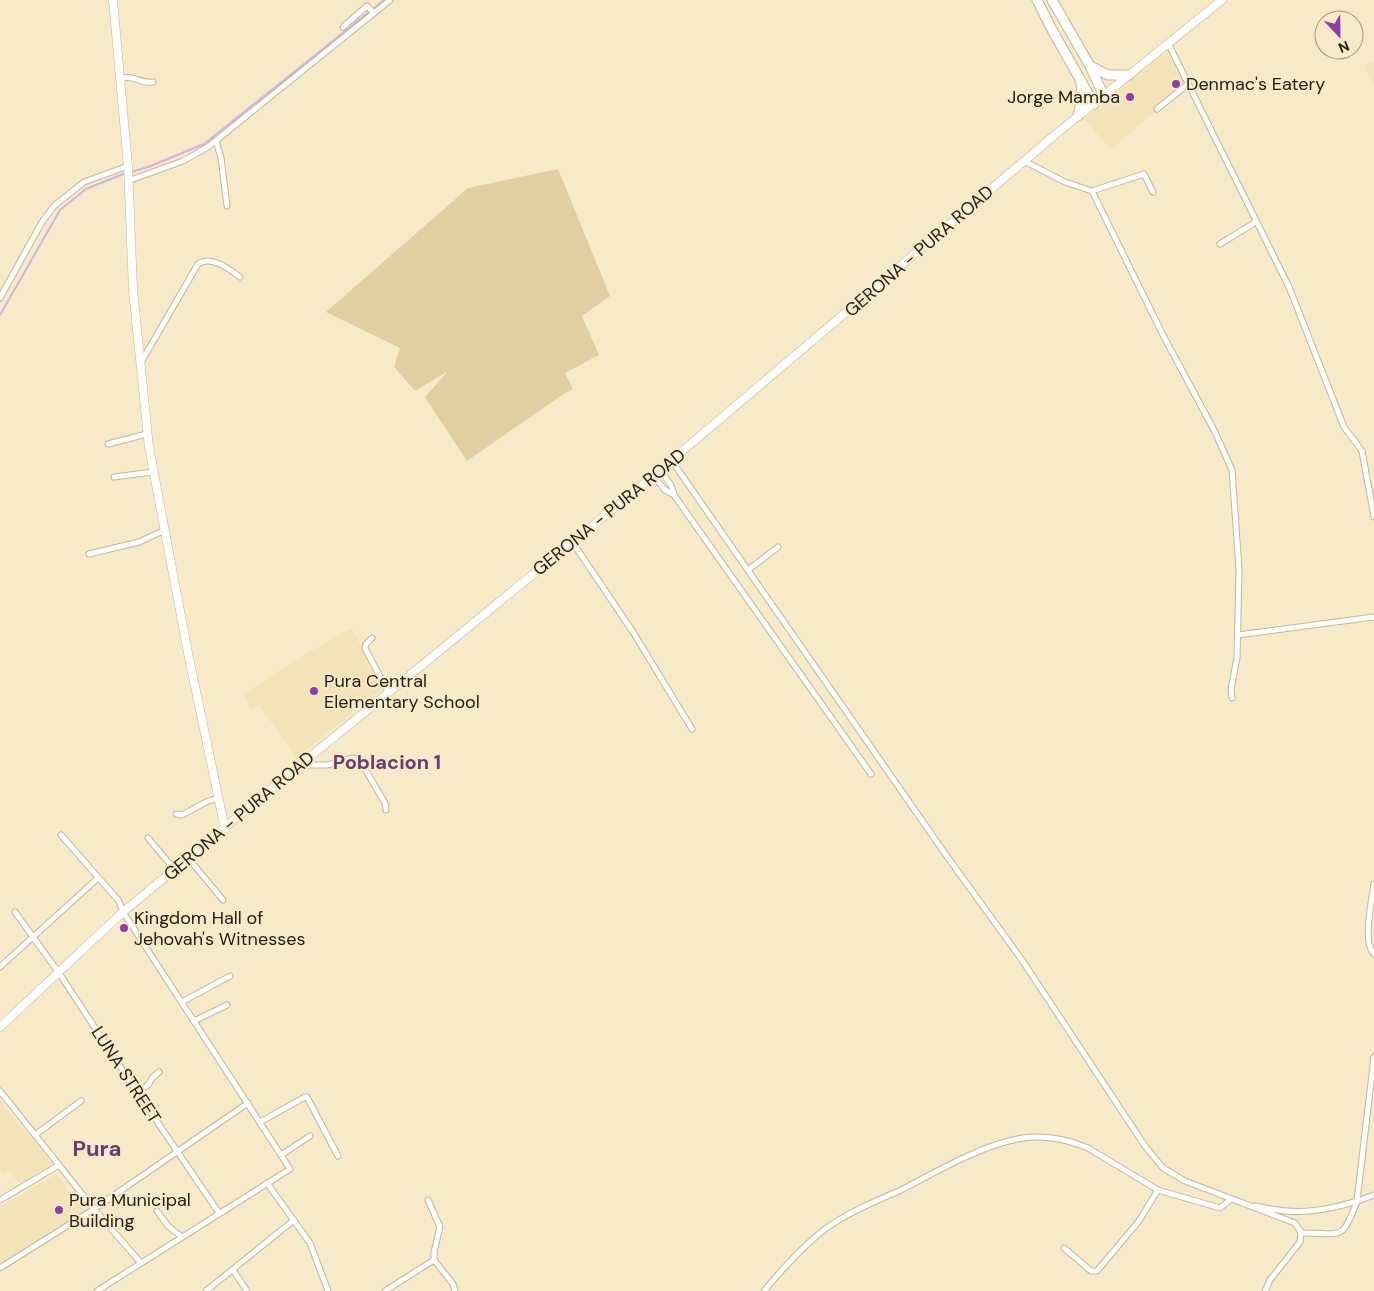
<svg xmlns="http://www.w3.org/2000/svg" width="1374" height="1291" font-family="'DM Sans',sans-serif">
<style>
.built{fill:#f2e3b9}
.green{fill:#e0cfa1}
.lines{fill:none;stroke-linecap:round;stroke-linejoin:round}
.stream{stroke:#d4b2dc;stroke-width:2}
.street-casing{stroke:#c3b796;stroke-width:7}
.secondary-casing{stroke:#c3b796;stroke-width:9}
.highway-casing{stroke:#c3b796;stroke-width:11}
.street{stroke:#fff;stroke-width:5}
.secondary{stroke:#fff;stroke-width:8}
.highway{stroke:#fff;stroke-width:9}
.poi-dot{fill:#943ba7;stroke:#f7eac9;stroke-width:2}
.labels{text-anchor:middle;dominant-baseline:central;stroke-width:4;stroke-linejoin:round;paint-order:stroke}
.poi-label{font-size:18px;fill:#252014;stroke:#f7eac9;text-anchor:start}
.street-label{font-size:18px;fill:#252014;stroke:#f7eac9}
.quarter-label{font-size:20px;font-weight:bold;fill:#693d73;stroke:#f7eac9}
.district-label{font-size:22px;font-weight:bold;fill:#693d73;stroke:#f7eac9}
</style>
<rect width="100%" height="100%" fill="#f7eac9"/>
<g class="built">
<path d="M 1169,50 L 1186,85 L 1111,149 L 1084,119 Z"/>
<path d="M 1374,61 L 1374,88 L 1364,65 Z"/>
<path d="M 351,628 L 384,687 L 297,758 L 258,704 L 252,709 L 243,695 L 284,667 Z"/>
<path d="M 0,1101 L 52,1163 L 21,1184 L 8,1171 L 4,1173 L 0,1168 Z"/>
<path d="M 56,1174 L 86,1210 L 0,1266 L 0,1207 Z"/>
</g>
<path class="green" d="M 558,169 L 610,296 L 582,316 L 599,355 L 565,373 L 573,389 L 562,395 L 467,461 L 425,397 L 448,371 L 415,391 L 394,367 L 400,348 L 326,312 L 468,188 Z"/>
<g class="lines">
<g class="stream">
<path d="M 373,9 L 384,0"/>
<path d="M 131,172 L 148,167 L 204,144 L 369,12"/>
<path d="M 0,315 L 60,210 L 86,189 L 126,173"/>
</g>
<defs>
<g id="street">
<path d="M 343,27 L 367,6 L 374,13"/>
<path d="M 1168,43 L 1289,287 L 1344,427 L 1362,451 L 1374,517"/>
<path d="M 120,79 C 136,74 138,84 153,82"/>
<path d="M 1157,109 L 1187,85"/>
<path d="M 216,141 L 221,158 L 227,206"/>
<path d="M 1024,161 L 1065,182 L 1092,191 L 1164,337 L 1214,430 L 1232,470 L 1239,569 L 1237,658 L 1231,689 L 1232,698"/>
<path d="M 128,181 L 183,161 L 208,147 L 390,0"/>
<path d="M 1092,191 L 1144,174 L 1153,192"/>
<path d="M 1220,244 L 1256,222"/>
<path d="M 0,298 L 42,222 L 54,206 L 84,182 L 128,166"/>
<path d="M 140,364 L 198,264 C 212,255 229,269 240,277"/>
<path d="M 108,444 L 147,434"/>
<path d="M 672,461 L 946,855 L 1022,960 L 1145,1146 L 1163,1168 L 1185,1181 L 1295,1223 L 1301,1232 L 1300,1242 L 1270,1280 L 1265,1291"/>
<path d="M 660,470 L 671,485 L 674,495"/>
<path d="M 653,476 L 665,490 L 674,495 L 871,774"/>
<path d="M 114,477 L 153,472"/>
<path d="M 573,543 L 633,632 L 692,729"/>
<path d="M 89,554 L 139,542 L 165,530"/>
<path d="M 748,570 L 778,547"/>
<path d="M 1238,635 L 1374,617"/>
<path d="M 372,638 L 366,644 L 365,648 L 388,692"/>
<path d="M 300,765 L 327,765 L 353,758 L 362,764 L 385,803 L 386,810"/>
<path d="M 176,814 L 182,815 L 206,802 L 218,798"/>
<path d="M 61,835 L 119,901 L 123,912 L 290,1169 L 97,1291"/>
<path d="M 148,838 L 175,870"/>
<path d="M 189,859 L 223,900"/>
<path d="M 1374,884 C 1372,900 1362,943 1374,954"/>
<path d="M 15,912 L 59,973 L 137,1092 L 219,1213"/>
<path d="M 0,967 L 98,878"/>
<path d="M 182,1002 L 230,976"/>
<path d="M 194,1021 L 227,1005"/>
<path d="M 0,1091 L 94,1209 L 141,1263"/>
<path d="M 137,1092 L 148,1085 L 153,1077 L 159,1072"/>
<path d="M 260,1122 L 305,1097 L 307,1097 L 338,1156"/>
<path d="M 35,1135 L 81,1101"/>
<path d="M 281,1155 L 310,1136"/>
<path d="M 267,1183 L 310,1243 L 328,1291"/>
<path d="M 0,1200 L 59,1165"/>
<path d="M 428,1200 L 440,1227 L 434,1252 L 434,1260 L 453,1284 L 455,1291"/>
<path d="M 1255,1206 C 1262,1207 1270,1209 1278,1210 C 1309,1215 1345,1206 1374,1195"/>
<path d="M 157,1211 L 168,1226 L 182,1237"/>
<path d="M 1301,1233 C 1340,1232 1342,1244 1357,1201 L 1374,1057"/>
<path d="M 1064,1248 L 1091,1271 L 1097,1271 L 1139,1221 L 1158,1190"/>
<path d="M 0,1268 L 94,1209 L 248,1103"/>
<path d="M 233,1270 L 247,1291"/>
<path d="M 206,1291 L 294,1220"/>
<path d="M 385,1291 L 434,1260"/>
<path d="M 764,1291 C 783,1268 802,1247 825,1229 C 848,1212 877,1201 903,1189 C 938,1171 978,1147 1017,1139 C 1040,1134 1067,1139 1088,1148 L 1158,1190 L 1220,1208 L 1231,1199"/>
</g>
<g id="secondary">
<path d="M 113,0 L 128,166 L 133,290 L 149,447 L 188,653 L 225,829"/>
<path d="M 0,1027 L 123,912 L 300,765 L 653,476 L 1056,134 L 1222,0"/>
</g>
<g id="highway">
<path d="M 1037,0 L 1051,28 L 1094,104"/>
<path d="M 1052,0 L 1090,66 L 1104,96"/>
<path d="M 1090,66 L 1108,75 L 1129,75"/>
<path d="M 1078,116 L 1082,97 L 1081,84"/>
</g>
</defs>
<use href="#street" class="street-casing"/>
<use href="#secondary" class="secondary-casing"/>
<use href="#highway" class="highway-casing"/>
<use href="#street" class="street"/>
<use href="#secondary" class="secondary"/>
<use href="#highway" class="highway"/>
</g>
<g class="poi-dot">
<circle cx="1176" cy="84" r="5"/>
<circle cx="1130" cy="97" r="5"/>
<circle cx="314" cy="691" r="5"/>
<circle cx="124" cy="928" r="5"/>
<circle cx="59" cy="1210" r="5"/>
</g>
<g class="labels">
<g class="poi-label">
<text x="1186" y="84">Denmac's Eatery</text>
<text x="1120" y="97" text-anchor="end">Jorge Mamba</text>
<text x="324" y="681">Pura Central<tspan x="324" dy="21">Elementary School</tspan></text>
<text x="134" y="918">Kingdom Hall of<tspan x="134" dy="21">Jehovah's Witnesses</tspan></text>
<text x="69" y="1200">Pura Municipal<tspan x="69" dy="21">Building</tspan></text>
</g>
<g class="street-label">
<text transform="translate(919 251) rotate(-41)">GERONA - PURA ROAD</text>
<text transform="translate(609 512) rotate(-39)">GERONA - PURA ROAD</text>
<text transform="translate(239 816) rotate(-40)">GERONA - PURA ROAD</text>
<text transform="translate(126 1075) rotate(57)">LUNA STREET</text>
</g>
<g class="quarter-label">
<text x="387" y="762">Poblacion 1</text>
</g>
<g class="district-label">
<text x="97" y="1148">Pura</text>
</g>
</g>
<g transform="translate(1339 35) rotate(158)"><circle r="24" fill="#f7eac9" stroke="#a39981"/>
<path d="M0-4L9 19L0 12L-9 19Z" fill="#943ba7"/>
<text y="-8" font-size="14" font-weight="bold" text-anchor="middle" fill="#252014">N</text>
</g>
</svg>
